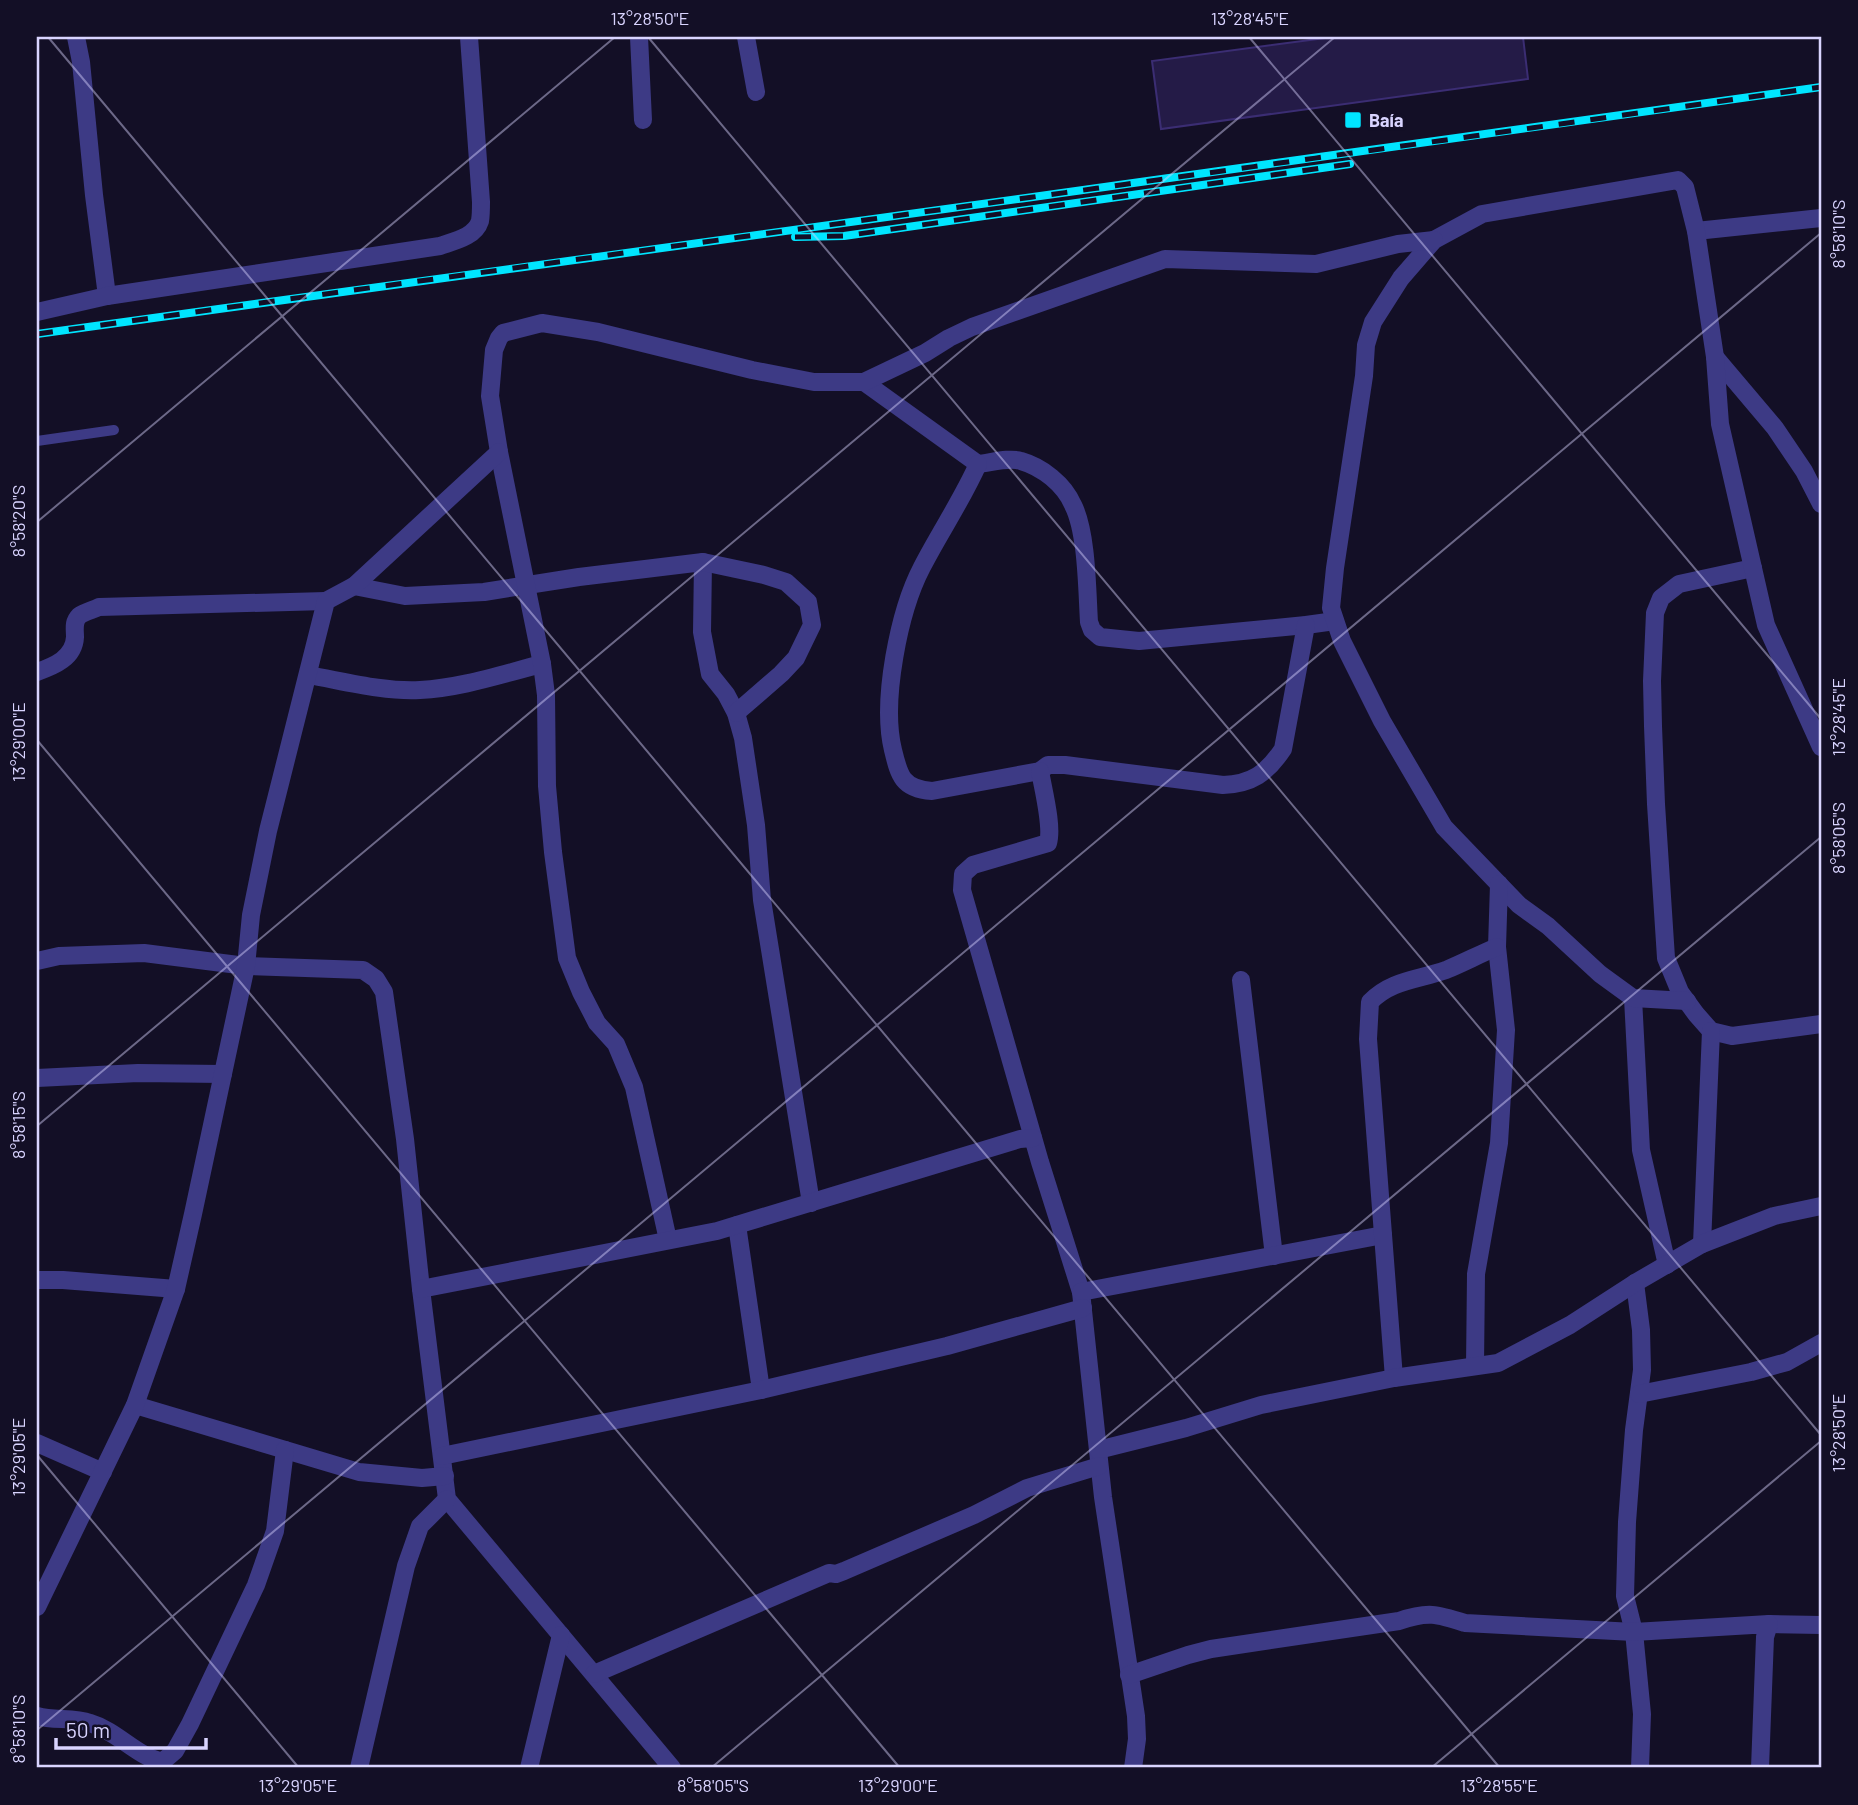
<svg xmlns="http://www.w3.org/2000/svg" width="1858" height="1805" font-family="Barlow,sans-serif">
<style>
.building{fill:#241b47;stroke:#3b2d73;stroke-width:2}
.lines{fill:none;stroke-linecap:round;stroke-linejoin:round}
.service{stroke:#3d3a85;stroke-width:10}
.minor{stroke:#3d3a85;stroke-width:18}
.rail-casing{stroke:#00e5ff;stroke-width:8}
.rail{stroke:#130f26;stroke-width:5;stroke-dasharray:16;stroke-linecap:butt}
.ticks{fill:none;stroke:#d9d4ff;stroke-width:2;stroke-opacity:0.45}
.poi-dot{fill:#00e5ff;stroke:#130f26;stroke-width:2.5}
.labels{text-anchor:middle;dominant-baseline:central;stroke-width:7;stroke-linejoin:round;paint-order:stroke}
.poi-label{font-size:18px;font-weight:bold;fill:#d9d4ff;stroke:#130f26;text-anchor:start}
.neatline{fill:none;stroke:#d9d4ff;stroke-width:2.5}
.ticks-label{font-size:18px;text-anchor:middle;fill:#d9d4ff}
</style>
<rect width="100%" height="100%" fill="#130f26"/>
<path class="building" d="M 1333,37 L 1523,37 L 1528,79 L 1161,129 L 1152,61 Z"/>
<g class="lines">
<path class="service" d="M 37,441 L 114,430"/>
<g class="minor">
<path d="M 76,37 L 81,62 L 94,195 L 107,296"/>
<path d="M 639,37 L 643,120"/>
<path d="M 746,37 L 756,92"/>
<path d="M 1696,231 L 1821,218"/>
<path d="M 37,312 L 107,296 L 440,246 C 454,241 475,237 480,221 C 481,215 481,208 481,202 L 469,37"/>
<path d="M 1715,357 L 1775,428 L 1804,471 L 1821,504"/>
<path d="M 864,382 L 978,464 C 990,463 1009,457 1021,461 C 1042,467 1064,484 1073,505 C 1087,532 1087,590 1089,622 L 1092,630 L 1100,637 L 1139,641 L 1306,625 L 1335,621"/>
<path d="M 978,464 C 962,500 940,532 922,567 C 899,611 881,701 893,750 C 899,775 902,789 932,791 L 1040,771 L 1048,765 L 1065,765 L 1223,785 C 1252,784 1267,773 1283,749 L 1306,625"/>
<path d="M 703,562 L 702,632 L 710,674 L 726,694 L 736,713 L 743,738 L 756,825 L 762,900 L 811,1203"/>
<path d="M 1753,568 L 1679,584 L 1661,598 L 1655,613 L 1652,681 L 1653,726 L 1656,804 L 1666,958 L 1680,992 L 1696,1014 L 1711,1031 L 1732,1036 L 1821,1024"/>
<path d="M 354,586 L 405,596 L 484,592 L 579,577 L 703,562 L 764,575 L 786,582 L 808,602 L 812,625 L 796,658 L 781,674 L 736,713"/>
<path d="M 37,672 C 54,666 74,658 75,637 C 75,629 73,622 79,616 C 84,612 93,610 99,607 L 326,601"/>
<path d="M 308,675 C 343,681 384,692 420,690 C 461,688 502,674 542,664"/>
<path d="M 1040,771 C 1043,789 1053,827 1048,843 L 973,865 L 963,874 L 962,890 L 1040,1162 L 1081,1292 L 1103,1497 L 1136,1716 L 1137,1739 L 1133,1768"/>
<path d="M 37,961 L 59,956 L 144,953 L 246,966 L 363,970 L 376,979 L 384,992 L 405,1139 L 421,1289 L 447,1499 L 672,1768"/>
<path d="M 1241,980 L 1274,1256"/>
<path d="M 1633,998 L 1641,1150 L 1667,1265"/>
<path d="M 1687,1001 L 1633,998 L 1600,974 L 1548,926 L 1519,905 L 1444,827 L 1382,721 L 1342,641 L 1331,608 L 1335,568 L 1364,376 L 1366,345 L 1373,322 L 1401,278 L 1434,240 L 1482,214 L 1678,180 L 1685,187 L 1696,231 L 1715,357 L 1720,424 L 1766,625 L 1821,747"/>
<path d="M 37,1078 L 138,1073 L 223,1074"/>
<path d="M 737,1225 L 761,1390"/>
<path d="M 668,1240 L 634,1087 L 616,1044 L 597,1023 L 581,992 L 567,958 L 553,852 L 547,786 L 546,695 L 542,664 L 499,452 L 490,396 L 494,350 L 499,338 L 503,333 L 542,323 L 598,332 L 752,370 L 814,382 L 864,382 L 925,353 L 949,338 L 972,327 L 1165,259 L 1316,264 L 1398,244 L 1434,240"/>
<path d="M 1702,1244 L 1711,1031"/>
<path d="M 37,1280 L 63,1280 L 176,1289"/>
<path d="M 1635,1283 L 1641,1330 L 1642,1370 L 1634,1430 L 1627,1522 L 1625,1596 L 1634,1632 L 1642,1714 L 1640,1768"/>
<path d="M 421,1289 L 717,1231 L 1020,1139 L 1033,1138"/>
<path d="M 1081,1292 L 1383,1235"/>
<path d="M 1475,1366 L 1476,1274 L 1499,1143 L 1506,1030 L 1497,947 L 1499,884"/>
<path d="M 1394,1378 L 1368,1039 L 1370,1002 C 1391,980 1418,980 1446,970 C 1463,963 1480,954 1497,947"/>
<path d="M 1639,1394 L 1751,1372 L 1787,1362 L 1821,1343"/>
<path d="M 135,1405 L 359,1472 L 422,1478 L 445,1476"/>
<path d="M 37,1443 L 103,1472"/>
<path d="M 1098,1450 L 1186,1428 L 1261,1405 L 1394,1378 L 1498,1363 L 1570,1325 L 1635,1283 L 1702,1244 L 1774,1216 L 1821,1206"/>
<path d="M 442,1456 L 761,1390 L 947,1346 L 1083,1308"/>
<path d="M 37,1607 L 135,1405 L 176,1289 L 193,1214 L 246,966 L 251,915 L 268,831 L 326,601 L 354,586 L 499,452"/>
<path d="M 1769,1624 L 1821,1625"/>
<path d="M 594,1674 L 829,1573 L 836,1574 L 844,1571 L 974,1515 L 1027,1488 L 1099,1466"/>
<path d="M 1129,1675 L 1188,1655 L 1211,1649 L 1399,1621 C 1428,1611 1437,1614 1465,1623 L 1634,1632 L 1769,1624 L 1765,1637 L 1760,1768"/>
<path d="M 37,1716 C 54,1721 73,1717 90,1723 C 117,1731 135,1755 162,1762 L 175,1751 L 190,1724 L 256,1585 L 275,1531 L 285,1450"/>
<path d="M 359,1768 L 406,1566 L 420,1526 L 447,1499"/>
<path d="M 529,1768 L 561,1635"/>
</g>
<defs>
<g id="rail">
<path d="M 795,237 L 844,236 L 1350,164"/>
<path d="M 37,334 C 631,251 1227,172 1821,87"/>
</g>
</defs>
<use href="#rail" class="rail-casing"/>
<use href="#rail" class="rail"/>
</g>
<path class="ticks" d="M 48,37 L 1500,1768M 648,37 L 1821,1435M 1249,37 L 1821,719M 37,522 L 615,37M 37,740 L 900,1768M 37,1126 L 1335,37M 37,1455 L 299,1768M 37,1730 L 1821,233M 711,1768 L 1821,837M 1431,1768 L 1821,1441"/>
<rect class="poi-dot" x="1344" y="111" width="18" height="18" rx="3.5"/>
<g class="labels">
<g class="poi-label">
<text x="1369" y="120">Baía</text>
</g>
</g>
<rect width="1858" height="1805" fill="none" stroke="#130f26" stroke-width="77"/>
<path d="M56 1738v10h150v-10" fill="none" stroke="#d9d4ff" stroke-width="3.5"/>
<text x="66" y="1738" font-size="21" fill="#d9d4ff" stroke="#130f26" stroke-width="5" paint-order="stroke">50 m</text>
<rect x="38" y="38" width="1782" height="1728" class="neatline"/>
<g class="ticks-label">
<text x="650" y="25">13°28'50"E</text>
<text x="1250" y="25">13°28'45"E</text>
<text transform="translate(1839 234) rotate(-90)" y="6">8°58'10"S</text>
<text transform="translate(19 521) rotate(-90)" y="6">8°58'20"S</text>
<text transform="translate(1839 717) rotate(-90)" y="6">13°28'45"E</text>
<text transform="translate(19 742) rotate(-90)" y="6">13°29'00"E</text>
<text transform="translate(1839 838) rotate(-90)" y="6">8°58'05"S</text>
<text transform="translate(19 1125) rotate(-90)" y="6">8°58'15"S</text>
<text transform="translate(1839 1433) rotate(-90)" y="6">13°28'50"E</text>
<text transform="translate(19 1457) rotate(-90)" y="6">13°29'05"E</text>
<text transform="translate(19 1729) rotate(-90)" y="6">8°58'10"S</text>
<text x="298" y="1792">13°29'05"E</text>
<text x="713" y="1792">8°58'05"S</text>
<text x="898" y="1792">13°29'00"E</text>
<text x="1499" y="1792">13°28'55"E</text>
</g>
</svg>
